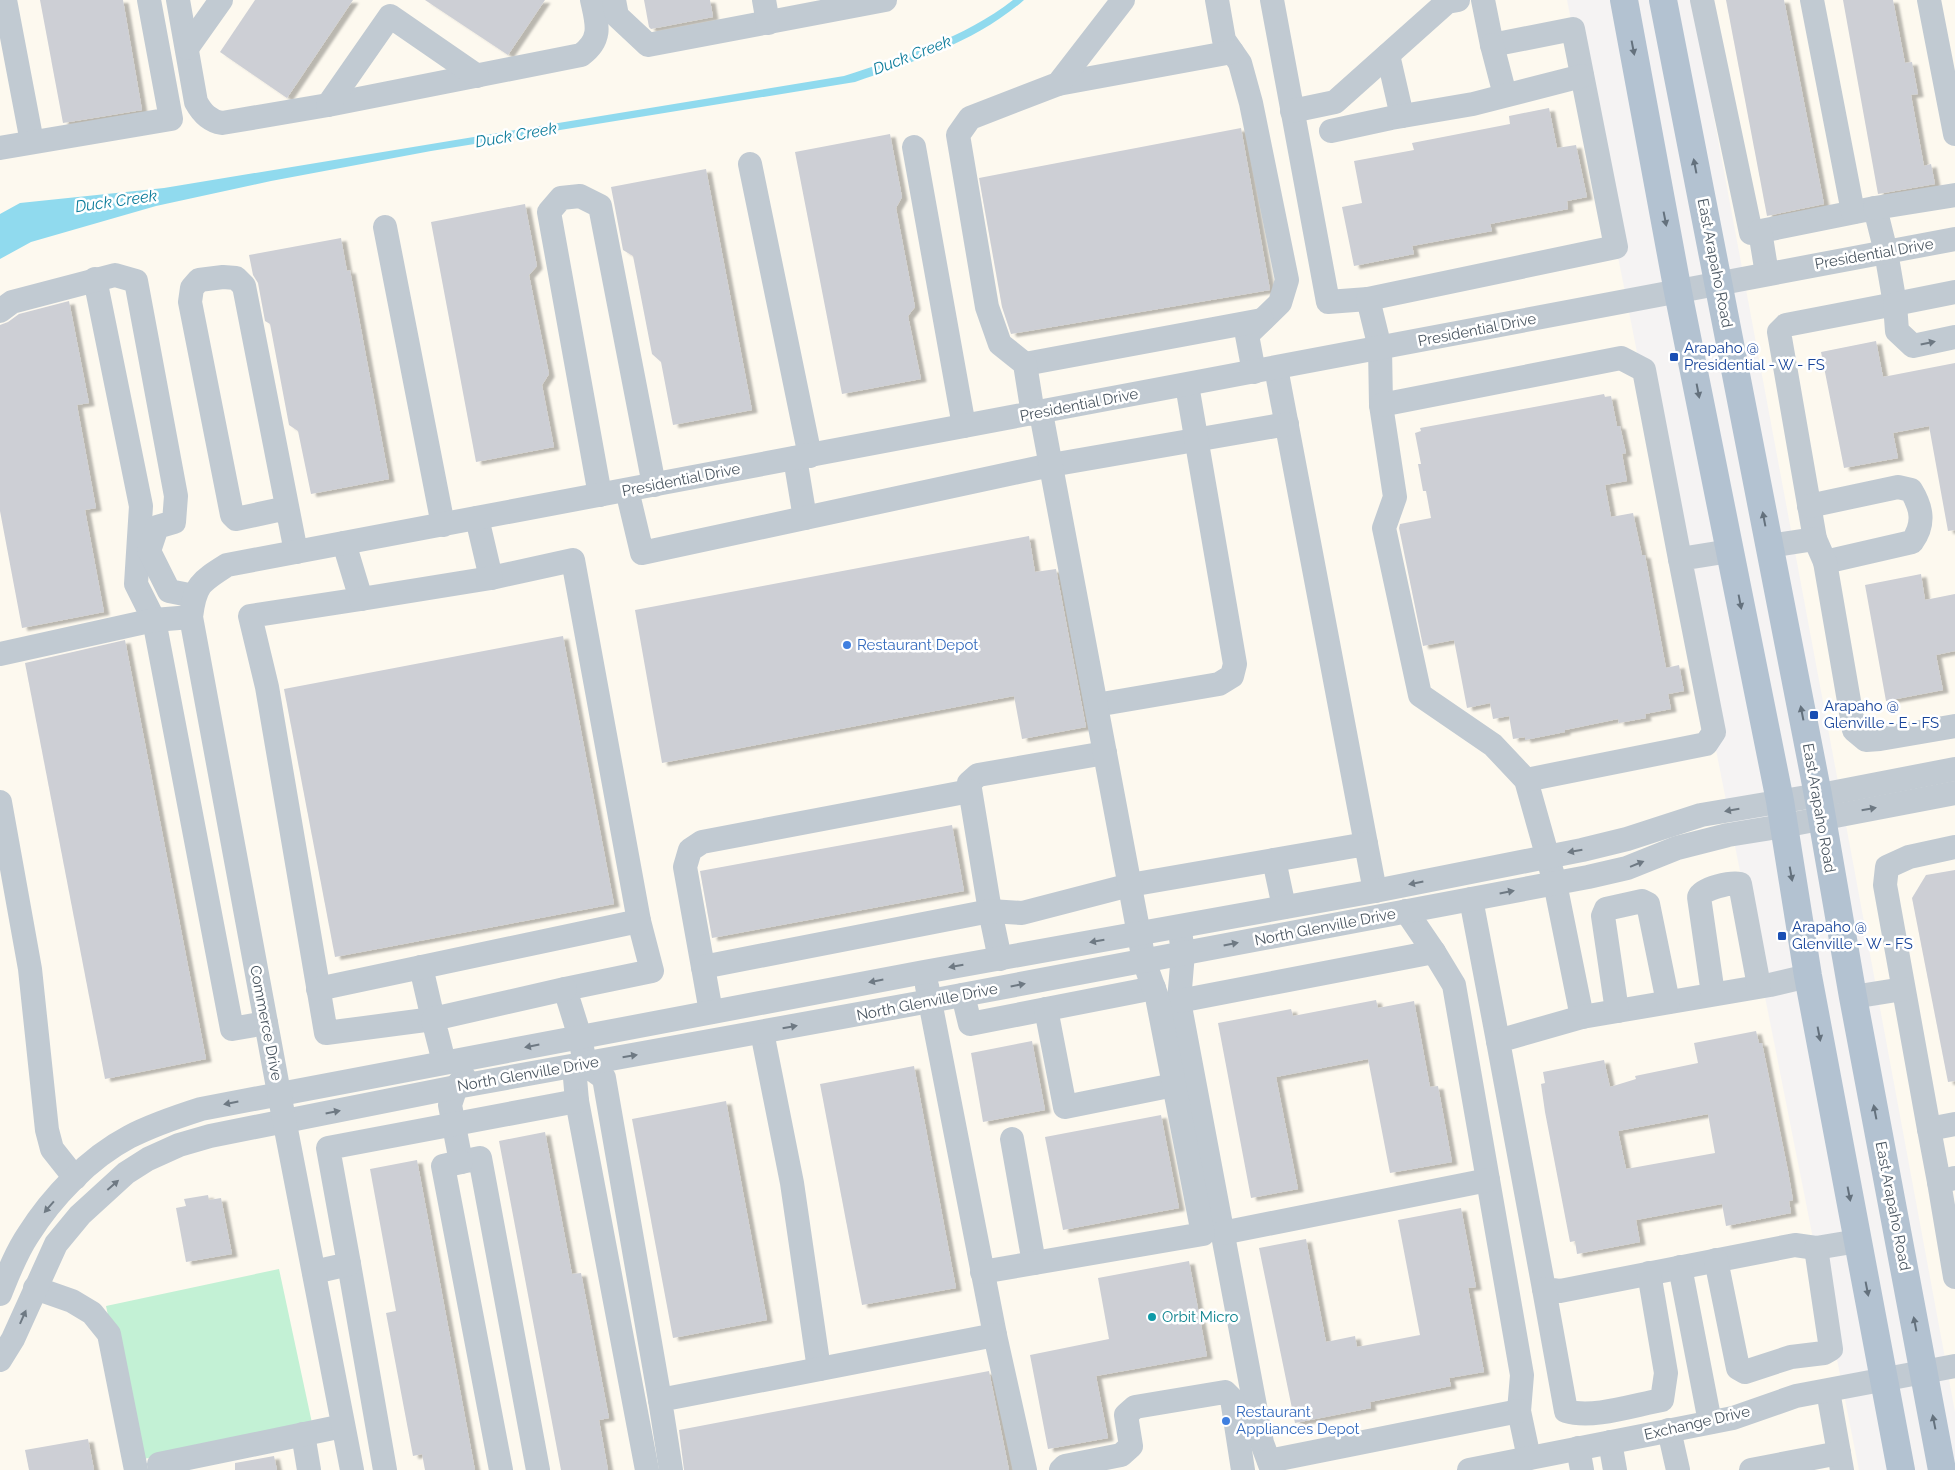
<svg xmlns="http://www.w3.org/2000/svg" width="1955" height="1470" font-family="Raleway,sans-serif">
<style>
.commercial{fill:#fdf9ef}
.green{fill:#c3f1d5}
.water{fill:#90daee}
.building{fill:#cdcfd5;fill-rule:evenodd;filter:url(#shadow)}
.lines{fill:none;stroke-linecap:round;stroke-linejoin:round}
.minor{stroke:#c1cad2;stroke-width:24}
.major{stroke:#b3c2d1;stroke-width:28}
.oneway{fill:#64717d}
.oneway2{fill:#6e7983}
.transit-dot{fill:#1a4fb4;stroke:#fff;stroke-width:2}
.shop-dot{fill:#3f7fe0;stroke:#fff;stroke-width:2}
.culture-dot{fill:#0f9aa8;stroke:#fff;stroke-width:2}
.labels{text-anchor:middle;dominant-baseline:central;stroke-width:5;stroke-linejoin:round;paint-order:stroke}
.street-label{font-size:15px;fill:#4a5661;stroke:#fff}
.transit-label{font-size:15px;fill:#164399;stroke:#fff;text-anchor:start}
.shop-label{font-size:15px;fill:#366cbe;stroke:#fff;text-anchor:start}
.culture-label{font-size:15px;fill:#0d838f;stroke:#fff;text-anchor:start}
.water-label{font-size:16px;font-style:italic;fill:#0c7c9b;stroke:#fff}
</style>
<defs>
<filter id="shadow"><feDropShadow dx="5.5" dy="3" stdDeviation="1" flood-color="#0004"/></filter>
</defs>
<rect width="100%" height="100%" fill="#f5f3f3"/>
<g class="commercial">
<path d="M 0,0 L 1567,0 L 1859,1470 L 0,1470 Z"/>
<path d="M 1692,0 L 1955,0 L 1955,1412 L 1849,841 Z"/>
</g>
<path class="green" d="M 279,1269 L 312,1423 L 139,1460 L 106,1306 Z"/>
<path class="water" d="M 1013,0 L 1024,0 C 977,41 914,62 855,82 L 431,151 L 271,181 L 156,206 L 31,242 L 0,259 L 0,214 L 20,203 L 164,188 L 844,76 C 903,57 964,38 1013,0 Z"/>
<g class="building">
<path d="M 40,0 L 123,0 L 142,110 L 63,123 Z"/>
<path d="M 255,0 L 353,0 L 287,98 L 220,52 Z"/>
<path d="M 425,0 L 545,0 L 508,55 Z"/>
<path d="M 644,0 L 710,0 L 713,17 L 651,29 L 649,27 Z"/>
<path d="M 1726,0 L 1784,0 L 1824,204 L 1767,216 Z"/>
<path d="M 1843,0 L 1893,0 L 1905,63 L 1912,62 L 1918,94 L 1911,95 L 1924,166 L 1931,164 L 1935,184 L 1878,194 Z"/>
<path d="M 1549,108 L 1557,148 L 1576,145 L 1587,197 L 1567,201 L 1568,209 L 1490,224 L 1492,231 L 1412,246 L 1414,254 L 1354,266 L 1342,207 L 1362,203 L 1354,161 L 1414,150 L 1412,143 L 1510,124 L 1509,116 Z"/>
<path d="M 1241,128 L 1270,290 L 1011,334 L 1002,307 L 979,178 Z"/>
<path d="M 890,134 L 902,197 L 896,208 L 915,307 L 908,316 L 921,379 L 842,394 L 795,152 Z"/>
<path d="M 706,169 L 752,410 L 673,425 L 661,362 L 652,354 L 633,256 L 623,250 L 611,187 Z"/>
<path d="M 525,204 L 537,266 L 529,275 L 549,374 L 542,385 L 554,447 L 476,462 L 431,222 Z"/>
<path d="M 341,238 L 347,271 L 350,270 L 389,479 L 311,494 L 298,431 L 289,425 L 270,324 L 265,321 L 258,283 L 253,275 L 249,255 Z"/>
<path d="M 69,301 L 89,403 L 77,405 L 96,508 L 85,510 L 104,612 L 22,628 L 0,511 L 0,325 L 8,322 L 19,314 Z"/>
<path d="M 1876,341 L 1883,377 L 1955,363 L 1955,530 L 1948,531 L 1929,426 L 1893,433 L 1898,458 L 1844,468 L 1821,352 Z"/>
<path d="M 1604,394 L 1605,397 L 1611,396 L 1617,426 L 1620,426 L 1626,453 L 1622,454 L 1627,481 L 1605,485 L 1611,517 L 1633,513 L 1642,555 L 1645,555 L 1666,668 L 1679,665 L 1684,691 L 1668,694 L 1671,709 L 1645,714 L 1646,718 L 1619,723 L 1618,719 L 1565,730 L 1565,732 L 1525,740 L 1525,737 L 1513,739 L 1509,716 L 1493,719 L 1490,703 L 1467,708 L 1454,640 L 1423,646 L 1399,528 L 1400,524 L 1431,518 L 1426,491 L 1423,491 L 1418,464 L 1421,464 L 1415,433 L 1421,431 L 1420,428 Z"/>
<path d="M 1029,536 L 1035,572 L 1056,569 L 1086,727 L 1022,739 L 1014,696 L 662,763 L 635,610 Z"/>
<path d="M 1921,574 L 1925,600 L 1955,594 L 1955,651 L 1936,655 L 1943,690 L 1886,701 L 1865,585 Z"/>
<path d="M 563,636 L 614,904 L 335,957 L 284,689 Z"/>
<path d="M 125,640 L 206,1059 L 105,1079 L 25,663 Z"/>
<path d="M 952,825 L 964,891 L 712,938 L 700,871 Z"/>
<path d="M 1955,870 L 1955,1081 L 1948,1082 L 1912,898 L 1926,875 Z"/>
<path d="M 1376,1000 L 1378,1008 L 1414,1001 L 1430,1087 L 1438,1086 L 1452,1162 L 1390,1173 L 1368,1059 L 1276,1077 L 1298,1189 L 1251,1198 L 1218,1023 L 1291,1009 L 1293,1016 Z"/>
<path d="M 1756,1031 L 1759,1043 L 1762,1043 L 1788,1171 L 1793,1200 L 1789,1201 L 1791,1213 L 1726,1226 L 1722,1204 L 1636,1220 L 1640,1242 L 1577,1254 L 1575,1241 L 1570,1242 L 1545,1112 L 1541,1084 L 1545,1083 L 1543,1072 L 1604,1060 L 1610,1087 L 1636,1079 L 1635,1076 L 1698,1063 L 1694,1043 ZM 1708,1114 L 1715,1153 L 1626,1169 L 1618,1131 Z"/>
<path d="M 1032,1041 L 1045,1110 L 983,1122 L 971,1053 Z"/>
<path d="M 914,1066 L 956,1288 L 862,1305 L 820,1084 Z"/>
<path d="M 726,1101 L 767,1320 L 673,1338 L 632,1119 Z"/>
<path d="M 1161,1115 L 1179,1208 L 1063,1230 L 1045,1137 Z"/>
<path d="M 545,1132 L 572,1274 L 581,1273 L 609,1418 L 599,1420 L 608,1470 L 561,1470 L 499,1141 Z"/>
<path d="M 417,1160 L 475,1470 L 425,1470 L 422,1454 L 413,1456 L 386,1313 L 396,1311 L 370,1169 Z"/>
<path d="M 208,1195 L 209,1200 L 221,1198 L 232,1254 L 186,1262 L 176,1208 L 186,1206 L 184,1199 Z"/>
<path d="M 1461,1208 L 1476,1287 L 1468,1288 L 1484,1372 L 1449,1378 L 1451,1386 L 1370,1402 L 1371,1408 L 1295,1423 L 1259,1248 L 1306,1239 L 1326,1342 L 1355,1336 L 1357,1347 L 1420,1335 L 1398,1220 Z"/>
<path d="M 1189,1261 L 1207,1356 L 1096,1376 L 1108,1438 L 1048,1449 L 1030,1355 L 1109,1339 L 1098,1278 Z"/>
<path d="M 989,1371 L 1009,1470 L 684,1470 L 679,1430 Z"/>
<path d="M 88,1439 L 94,1470 L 29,1470 L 25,1450 Z"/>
<path d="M 274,1456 L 277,1470 L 235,1470 L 235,1463 Z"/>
</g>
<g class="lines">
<g class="minor">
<path d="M 5,0 L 32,142"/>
<path d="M 178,0 L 196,102 C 202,113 209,121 222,123 L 328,105 L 581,55 C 603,39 597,23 592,0"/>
<path d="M 614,0 L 617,16 L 648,45 L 885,0"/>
<path d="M 764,0 L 768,23"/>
<path d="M 1217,0 L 1224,40 L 1240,63 L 1251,103 L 1287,280 L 1280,303 L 1247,335 L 1254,372"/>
<path d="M 1272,0 L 1328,302 L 1368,299"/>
<path d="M 1483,0 L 1492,45 L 1573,29 L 1616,247 L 1368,299 L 1380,348 L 1381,405 L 1395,497 L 1384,528 L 1420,695 L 1493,745 L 1526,780 L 1555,883 L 1582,1017"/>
<path d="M 1702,0 L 1751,233 L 1875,208 L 1886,252 L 1895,304 L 1786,325 L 1779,332 L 1815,539"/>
<path d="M 1812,0 L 1853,212"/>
<path d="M 1929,0 L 1955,134"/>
<path d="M 1492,45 L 1505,95"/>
<path d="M 187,48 L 221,0"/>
<path d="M 1388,55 L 1402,116"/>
<path d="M 1058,84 L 1232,52"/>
<path d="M 328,105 L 390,16 L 477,76"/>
<path d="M 1292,111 L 1335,102 L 1447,2 L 1458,0"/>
<path d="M 1331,131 L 1391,118 L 1473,104 L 1582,76"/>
<path d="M 914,147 L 964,426"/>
<path d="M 0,148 L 171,119 L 149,0"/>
<path d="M 750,164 L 810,456"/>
<path d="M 1875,208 L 1955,195"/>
<path d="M 385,227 L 443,525"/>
<path d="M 1760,231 L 1767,274"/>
<path d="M 95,279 L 141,506 L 136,584 L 154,620 L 232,1029 L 266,1023"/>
<path d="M 1955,292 L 1895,304 L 1897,331 L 1913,346 L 1955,337"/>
<path d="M 0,311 L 12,302 L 115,275 L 136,281 L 176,496 L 174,522 L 157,527 L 149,551 L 169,591 L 194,596"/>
<path d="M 1025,364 L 1262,320"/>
<path d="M 1276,368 L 1366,844"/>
<path d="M 1381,405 L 1621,358 L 1644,370 L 1680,559"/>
<path d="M 1033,414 L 1025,364 L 1000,344 L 987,307 L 958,135 L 970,118 L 1058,84 L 1123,0"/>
<path d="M 795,458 L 805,518"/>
<path d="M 627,490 L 642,553 L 1051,465 L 1287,424"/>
<path d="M 600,495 L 549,212 L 561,198 L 580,196 L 600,206 L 654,485"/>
<path d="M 1809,506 L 1898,487 L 1911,490 C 1922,508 1925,524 1912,542 L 1825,562"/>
<path d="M 287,508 L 236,519 L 232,515 L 190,302 L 192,288 L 199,280 L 223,277 L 236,278 L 244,286 L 296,552"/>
<path d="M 477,518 L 491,578 L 573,560 L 639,921 L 652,971 L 565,989 L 580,1037 L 585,1064 L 575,1078 L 577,1101 L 647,1470"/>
<path d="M 344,543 L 361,599 L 250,616 L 267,687 L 326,1033 L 433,1019 L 421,967"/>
<path d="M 1769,546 L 1815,539 L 1825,562 L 1854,730 L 1866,740 L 1880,739 L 1955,726"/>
<path d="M 361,599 L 491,578"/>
<path d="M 0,654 L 154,620 L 191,617"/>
<path d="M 1096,705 L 1219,684 L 1232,676 L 1235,664 L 1187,385"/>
<path d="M 1526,780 L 1706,744 L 1714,732 L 1680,559 L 1730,551"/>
<path d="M 0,802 L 30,969 L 47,1130 L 52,1149 L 75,1178"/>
<path d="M 1955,847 L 1909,857 L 1887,867 L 1885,885 L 1929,1129 L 1955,1124"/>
<path d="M 1274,860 L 1284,907"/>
<path d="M 1471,899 L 1498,1041"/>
<path d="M 1181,938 L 1183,953 L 1179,1001 L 1262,1443 L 1272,1470"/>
<path d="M 1434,952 L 1454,985 L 1522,1375 L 1519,1411 L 1529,1458"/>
<path d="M 1000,959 L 990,911 L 969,783 L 978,775 L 1105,753"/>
<path d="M 703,967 L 685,867 L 690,850 L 702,842 L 970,791"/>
<path d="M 1808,976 L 1770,985 L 1582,1017 L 1498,1041 L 1544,1289 L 1560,1291 L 1795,1245 L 1816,1248 L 1858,1241"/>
<path d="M 927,986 L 995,1335"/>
<path d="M 318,989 L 639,921"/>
<path d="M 1713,994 L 1699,897 C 1703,888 1731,882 1740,884 L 1759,986"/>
<path d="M 963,995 L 970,1024 L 1154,988"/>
<path d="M 1853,997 L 1903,989"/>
<path d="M 1179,1001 L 1434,952 L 1406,911"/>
<path d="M 1046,1009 L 1065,1107 L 1174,1085"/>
<path d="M 1617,1011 L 1603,916 L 1606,909 L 1642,901 L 1648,904 L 1668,1002"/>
<path d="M 711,1012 L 703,967 L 990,911 L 1022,913 L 1130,885 L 1366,844 L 1375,891"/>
<path d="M 762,1032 L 792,1183 L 819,1369"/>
<path d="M 444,1062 L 433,1019 L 565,989"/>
<path d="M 585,1064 L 604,1078 L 660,1400"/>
<path d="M 464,1077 L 456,1087 L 450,1105 L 461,1162 L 480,1158 L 538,1470"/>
<path d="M 1929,1129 L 1939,1182"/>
<path d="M 1012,1139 L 1034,1263"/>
<path d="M 461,1162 L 443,1166 L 501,1470"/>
<path d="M 1955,1178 L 1939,1182 L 1955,1277"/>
<path d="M 1222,1233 L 1488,1180"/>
<path d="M 1716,1260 L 1738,1368 L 1745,1372 L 1791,1357 L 1824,1353 L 1831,1349 L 1816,1248"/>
<path d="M 349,1264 L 385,1470"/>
<path d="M 1680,1267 L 1710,1422"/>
<path d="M 314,1272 L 349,1264 L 328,1148 L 577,1101"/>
<path d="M 982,1272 L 1203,1234 L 1157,997 L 1144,961 L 1041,413"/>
<path d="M 35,1288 L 72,1301 L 92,1313 L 109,1334 L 136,1470"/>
<path d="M 1544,1289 L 1566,1411 C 1593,1419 1634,1405 1662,1400 L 1666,1373 L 1649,1273"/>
<path d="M 0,1294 C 8,1274 16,1253 28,1235 C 52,1197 89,1158 129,1137 C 152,1125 176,1117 201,1109 L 924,972 L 1375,891 L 1582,850 L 1627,839 L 1701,815 L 1831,793 L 1955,769"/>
<path d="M 0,1360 L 13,1339 L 56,1244 L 80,1215 L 126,1173 L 148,1159 L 179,1145 L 210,1136 L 456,1087 L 930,1001 L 1588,877 L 1627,868 L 1677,848 L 1728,835 L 1783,826 L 1955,793"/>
<path d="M 1828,1391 L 1842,1470"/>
<path d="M 1669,1430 L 1678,1470"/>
<path d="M 303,1434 L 309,1470"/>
<path d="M 1610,1442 L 1615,1470"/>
<path d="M 1578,1448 L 1582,1470"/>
<path d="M 1269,1461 L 1519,1411"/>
<path d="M 160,1470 L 159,1464 L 343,1426"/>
<path d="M 352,1470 L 279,1093 L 191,617 C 195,585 200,582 227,565 L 1955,239"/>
<path d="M 671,1470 L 660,1400 L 995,1335 L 1025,1470"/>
<path d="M 1061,1470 L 1065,1466 L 1121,1455 L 1131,1446 L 1126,1415 L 1135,1407 L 1225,1392 L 1232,1399 L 1243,1470"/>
<path d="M 1469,1470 L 1733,1418 L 1796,1396 L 1955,1366"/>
<path d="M 1751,1470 L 1839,1453"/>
</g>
<g class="major">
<path d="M 1624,0 L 1678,292 L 1780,801 L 1808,976 L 1901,1470"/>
<path d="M 1663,0 L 1818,795 L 1853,997 L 1942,1470"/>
</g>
</g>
<defs><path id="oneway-solid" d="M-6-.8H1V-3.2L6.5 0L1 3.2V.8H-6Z" transform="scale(1.25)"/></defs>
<g class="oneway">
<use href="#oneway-solid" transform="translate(1633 48) rotate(79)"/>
<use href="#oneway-solid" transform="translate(1695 166) rotate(-101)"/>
<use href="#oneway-solid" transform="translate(1665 219) rotate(79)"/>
<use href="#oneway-solid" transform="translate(1698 391) rotate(79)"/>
<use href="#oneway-solid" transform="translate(1764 519) rotate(-101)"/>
<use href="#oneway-solid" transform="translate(1740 602) rotate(79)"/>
<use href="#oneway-solid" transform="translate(1802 713) rotate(-101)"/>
<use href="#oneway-solid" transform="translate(1791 874) rotate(80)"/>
<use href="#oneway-solid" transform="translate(1819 1034) rotate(79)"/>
<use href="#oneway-solid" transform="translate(1875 1112) rotate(-101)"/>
<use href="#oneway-solid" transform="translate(1849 1194) rotate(79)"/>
<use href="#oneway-solid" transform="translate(1867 1289) rotate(79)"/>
<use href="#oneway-solid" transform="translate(1915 1324) rotate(-101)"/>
<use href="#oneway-solid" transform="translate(1934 1422) rotate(-101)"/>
</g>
<g class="oneway2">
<use href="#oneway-solid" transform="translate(1928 343) rotate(-12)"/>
<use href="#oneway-solid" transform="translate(1869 809) rotate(-10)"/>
<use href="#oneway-solid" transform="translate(1732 810) rotate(170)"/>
<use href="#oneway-solid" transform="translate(1575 851) rotate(170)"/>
<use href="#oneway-solid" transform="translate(1637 864) rotate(-22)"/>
<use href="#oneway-solid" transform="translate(1416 883) rotate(169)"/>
<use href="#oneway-solid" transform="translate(1507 892) rotate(-11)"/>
<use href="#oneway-solid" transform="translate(1097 941) rotate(170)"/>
<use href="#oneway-solid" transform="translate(1231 944) rotate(-11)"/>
<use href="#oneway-solid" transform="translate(956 966) rotate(170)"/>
<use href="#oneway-solid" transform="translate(876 981) rotate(169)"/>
<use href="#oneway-solid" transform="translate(1018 985) rotate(-11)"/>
<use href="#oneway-solid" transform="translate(790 1027) rotate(-10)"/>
<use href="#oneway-solid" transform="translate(532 1046) rotate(169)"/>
<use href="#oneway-solid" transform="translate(630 1056) rotate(-9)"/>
<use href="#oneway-solid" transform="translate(231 1103) rotate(169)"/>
<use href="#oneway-solid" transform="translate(333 1112) rotate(-11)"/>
<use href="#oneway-solid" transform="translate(113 1185) rotate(-41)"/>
<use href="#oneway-solid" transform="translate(49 1207) rotate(131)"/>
<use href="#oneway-solid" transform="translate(23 1317) rotate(-66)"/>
</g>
<g class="transit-dot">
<rect x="1669" y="352" width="10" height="10" rx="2.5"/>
<rect x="1809" y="710" width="10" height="10" rx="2.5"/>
<rect x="1777" y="931" width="10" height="10" rx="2.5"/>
</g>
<g class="shop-dot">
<circle cx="847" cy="645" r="5"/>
<circle cx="1226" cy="1421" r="5"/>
</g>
<circle class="culture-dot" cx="1152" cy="1317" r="5"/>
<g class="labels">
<g class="street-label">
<text transform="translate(1874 254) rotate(-10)">Presidential Drive</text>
<text transform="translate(1715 263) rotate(79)">East Arapaho Road</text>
<text transform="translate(1477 330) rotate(-11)">Presidential Drive</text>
<text transform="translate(1079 405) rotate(-11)">Presidential Drive</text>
<text transform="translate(681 480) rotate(-11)">Presidential Drive</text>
<text transform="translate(1819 808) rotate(80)">East Arapaho Road</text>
<text transform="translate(1325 927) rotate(-11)">North Glenville Drive</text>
<text transform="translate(927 1002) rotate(-11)">North Glenville Drive</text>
<text transform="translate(266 1023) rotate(79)">Commerce Drive</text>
<text transform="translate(528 1074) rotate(-10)">North Glenville Drive</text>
<text transform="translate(1893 1206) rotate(79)">East Arapaho Road</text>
<text transform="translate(1697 1423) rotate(-13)">Exchange Drive</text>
</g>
<g class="transit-label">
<text x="1684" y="348">Arapaho @<tspan x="1684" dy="17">Presidential - W - FS</tspan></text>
<text x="1824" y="706">Arapaho @<tspan x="1824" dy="17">Glenville - E - FS</tspan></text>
<text x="1792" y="927">Arapaho @<tspan x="1792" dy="17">Glenville - W - FS</tspan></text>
</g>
<g class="shop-label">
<text x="857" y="645">Restaurant Depot</text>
<text x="1236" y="1412">Restaurant<tspan x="1236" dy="17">Appliances Depot</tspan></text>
</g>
<g class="culture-label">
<text x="1162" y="1317">Orbit Micro</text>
</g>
<g class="water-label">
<text transform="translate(912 55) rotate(-21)">Duck Creek</text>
<text transform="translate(516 135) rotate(-10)">Duck Creek</text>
<text transform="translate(116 201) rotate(-8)">Duck Creek</text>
</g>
</g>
</svg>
